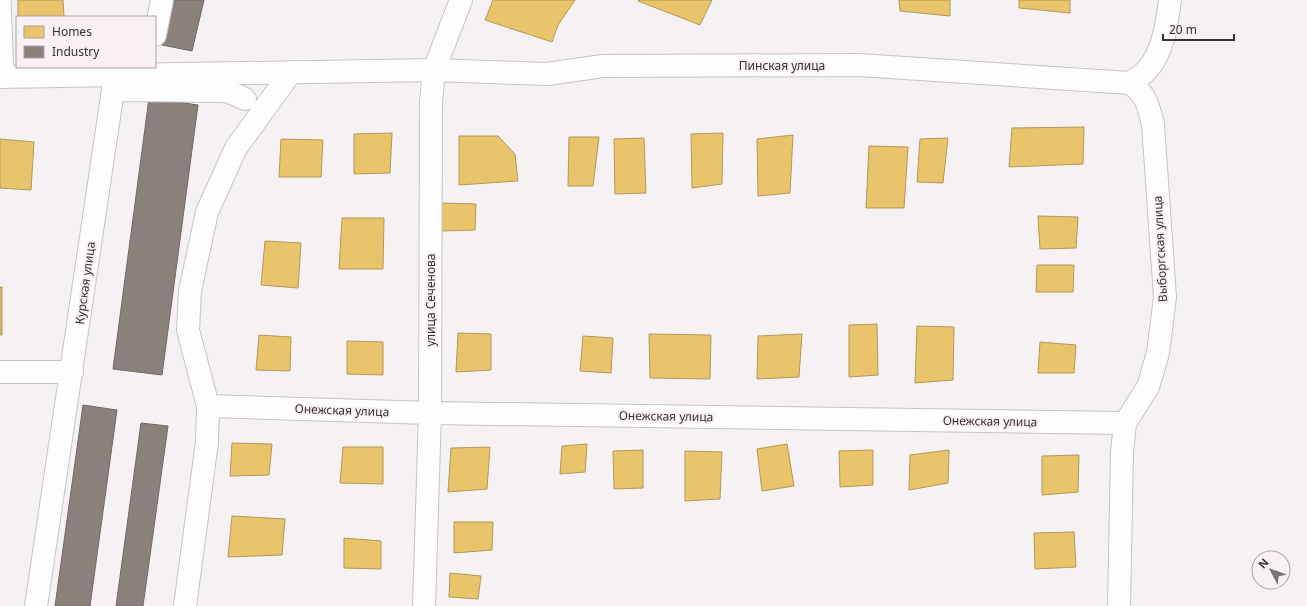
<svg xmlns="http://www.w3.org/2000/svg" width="1307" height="606" font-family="'Noto Sans',sans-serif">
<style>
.homes{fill:#e9c46a;stroke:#b39859}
.industry{fill:#8a817c;stroke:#706966}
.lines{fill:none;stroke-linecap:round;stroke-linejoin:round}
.lane-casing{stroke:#c6c3c4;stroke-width:15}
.street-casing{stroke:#c6c3c4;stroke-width:24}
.lane{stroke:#fefdfd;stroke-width:13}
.street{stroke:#fefdfd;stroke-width:22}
.labels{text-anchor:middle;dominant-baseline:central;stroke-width:4;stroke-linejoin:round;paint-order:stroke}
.street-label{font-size:12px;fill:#343132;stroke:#f8f0f3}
</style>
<rect width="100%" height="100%" fill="#f6f2f4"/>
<g class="homes">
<path d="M 18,0 L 63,0 L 64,17 L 18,17 Z"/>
<path d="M 493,0 L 575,0 L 558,25 L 552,42 L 485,20 Z"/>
<path d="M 639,0 L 712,0 L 700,25 L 638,1 Z"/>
<path d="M 899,0 L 950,0 L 950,16 L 900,11 Z"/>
<path d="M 1019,0 L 1070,0 L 1070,13 L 1019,8 Z"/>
<path d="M 1084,127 L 1083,164 L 1009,167 L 1012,128 Z"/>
<path d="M 392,133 L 390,173 L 354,174 L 354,134 Z"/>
<path d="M 723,133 L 722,184 L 692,188 L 691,134 Z"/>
<path d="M 793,135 L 790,193 L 758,196 L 757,139 Z"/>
<path d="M 459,136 L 498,136 L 515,154 L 518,181 L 459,185 Z"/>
<path d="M 569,137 L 599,137 L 593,186 L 568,186 Z"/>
<path d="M 644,138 L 646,193 L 615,194 L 614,139 Z"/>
<path d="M 948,138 L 943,183 L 917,182 L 920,139 Z"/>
<path d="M 0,139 L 34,142 L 31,190 L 0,188 Z"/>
<path d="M 281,139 L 323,140 L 321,177 L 279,177 Z"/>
<path d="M 869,146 L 908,147 L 904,208 L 866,208 Z"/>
<path d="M 440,203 L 476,204 L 475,230 L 442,231 Z"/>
<path d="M 1038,216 L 1078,217 L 1076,248 L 1040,249 Z"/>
<path d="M 342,218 L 384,218 L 383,269 L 339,269 Z"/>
<path d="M 265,241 L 301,243 L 298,288 L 261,285 Z"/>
<path d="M 1037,265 L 1074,265 L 1073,292 L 1036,292 Z"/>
<rect x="0" y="287" width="2" height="48"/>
<path d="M 877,324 L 878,375 L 849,377 L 849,325 Z"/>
<path d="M 917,326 L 954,327 L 953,380 L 915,383 Z"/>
<path d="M 458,333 L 491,334 L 491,370 L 456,372 Z"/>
<path d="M 649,334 L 711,335 L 710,379 L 650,378 Z"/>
<path d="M 802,334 L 799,377 L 757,379 L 758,336 Z"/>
<path d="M 259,335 L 291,337 L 290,371 L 256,370 Z"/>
<path d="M 583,336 L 613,338 L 611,373 L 580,371 Z"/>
<path d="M 347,341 L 383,342 L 383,375 L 347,374 Z"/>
<path d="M 1040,342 L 1076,345 L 1074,373 L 1038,373 Z"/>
<path d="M 232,443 L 272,444 L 269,475 L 230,476 Z"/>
<path d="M 587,444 L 585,472 L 560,474 L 562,446 Z"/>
<path d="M 787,444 L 794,486 L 762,491 L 757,449 Z"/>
<path d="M 343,447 L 383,447 L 383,484 L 340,483 Z"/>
<path d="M 490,447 L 487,489 L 448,492 L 451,448 Z"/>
<path d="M 643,450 L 643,488 L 614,489 L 613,451 Z"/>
<path d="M 873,450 L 873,485 L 840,487 L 839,451 Z"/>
<path d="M 949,450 L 948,483 L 909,490 L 910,455 Z"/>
<path d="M 685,451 L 722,452 L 720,499 L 685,501 Z"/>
<path d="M 1079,455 L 1078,492 L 1042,495 L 1042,456 Z"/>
<path d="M 232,516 L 285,519 L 282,555 L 228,557 Z"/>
<path d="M 454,522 L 493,522 L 492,550 L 454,553 Z"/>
<path d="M 1074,532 L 1076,567 L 1035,569 L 1034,533 Z"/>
<path d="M 344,538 L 381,541 L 381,569 L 344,568 Z"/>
<path d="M 450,573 L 481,576 L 478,599 L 449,597 Z"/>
</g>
<g class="industry">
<path d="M 172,0 L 204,0 L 192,51 L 162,45 Z"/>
<path d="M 149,98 L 198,105 L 162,375 L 113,369 Z"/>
<path d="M 83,405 L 117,410 L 90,606 L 55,606 Z"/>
<path d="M 141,423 L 168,426 L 143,606 L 116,606 Z"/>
</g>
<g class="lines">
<defs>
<path id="lane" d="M 4,0 L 7,77"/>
<g id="street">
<path d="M 155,35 L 162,0"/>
<path d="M 0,77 L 434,70 L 547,74 L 603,66 L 859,65 L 1130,83"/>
<path d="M 1130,83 C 1137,78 1146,73 1151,65 C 1164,47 1167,22 1170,0"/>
<path d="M 0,372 L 72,372"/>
<path d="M 208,406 L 430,413 L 1125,423"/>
<path d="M 36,606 L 113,90 L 227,91 L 245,99"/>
<path d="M 185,606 L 207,442 L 208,406 L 188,330 L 190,291 L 207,212 L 236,148 L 291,72"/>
<path d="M 424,606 L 430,413 L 431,103 L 434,70 L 461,0"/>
<path d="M 1119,606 L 1122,453 L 1125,423 L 1148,387 L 1158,353 L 1165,297 L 1153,124 C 1147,103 1148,97 1130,83"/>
</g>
</defs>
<use href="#lane" class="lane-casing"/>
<use href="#street" class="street-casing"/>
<use href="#lane" class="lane"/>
<use href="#street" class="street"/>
</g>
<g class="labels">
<g class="street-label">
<text x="782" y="65">Пинская улица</text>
<text transform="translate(1160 249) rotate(-93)">Выборгская улица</text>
<text transform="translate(85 283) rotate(-82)">Курская улица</text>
<text transform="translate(430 300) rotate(-90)">улица Сеченова</text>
<text transform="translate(342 410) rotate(2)">Онежская улица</text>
<text transform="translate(666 416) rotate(1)">Онежская улица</text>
<text transform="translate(990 421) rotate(1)">Онежская улица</text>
</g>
</g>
<rect x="16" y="16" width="140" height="52" fill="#f8f0f3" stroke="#aaa4a6"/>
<rect x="24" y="26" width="20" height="12" fill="#e9c46a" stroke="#aaa4a6"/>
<text x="52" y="36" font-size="12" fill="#343132">Homes</text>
<rect x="24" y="46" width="20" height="12" fill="#8a817c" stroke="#aaa4a6"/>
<text x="52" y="56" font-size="12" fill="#343132">Industry</text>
<g transform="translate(1271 570) rotate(311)"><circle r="19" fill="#f8f0f3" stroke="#aaa4a6"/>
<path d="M0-3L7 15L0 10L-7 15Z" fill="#787576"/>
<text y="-6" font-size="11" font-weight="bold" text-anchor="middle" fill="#343132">N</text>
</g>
<path d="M1163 34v6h71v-6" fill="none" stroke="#343132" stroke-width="2"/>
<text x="1169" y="34" font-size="12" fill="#343132" stroke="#f8f0f3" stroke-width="3" paint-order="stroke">20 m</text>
</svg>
